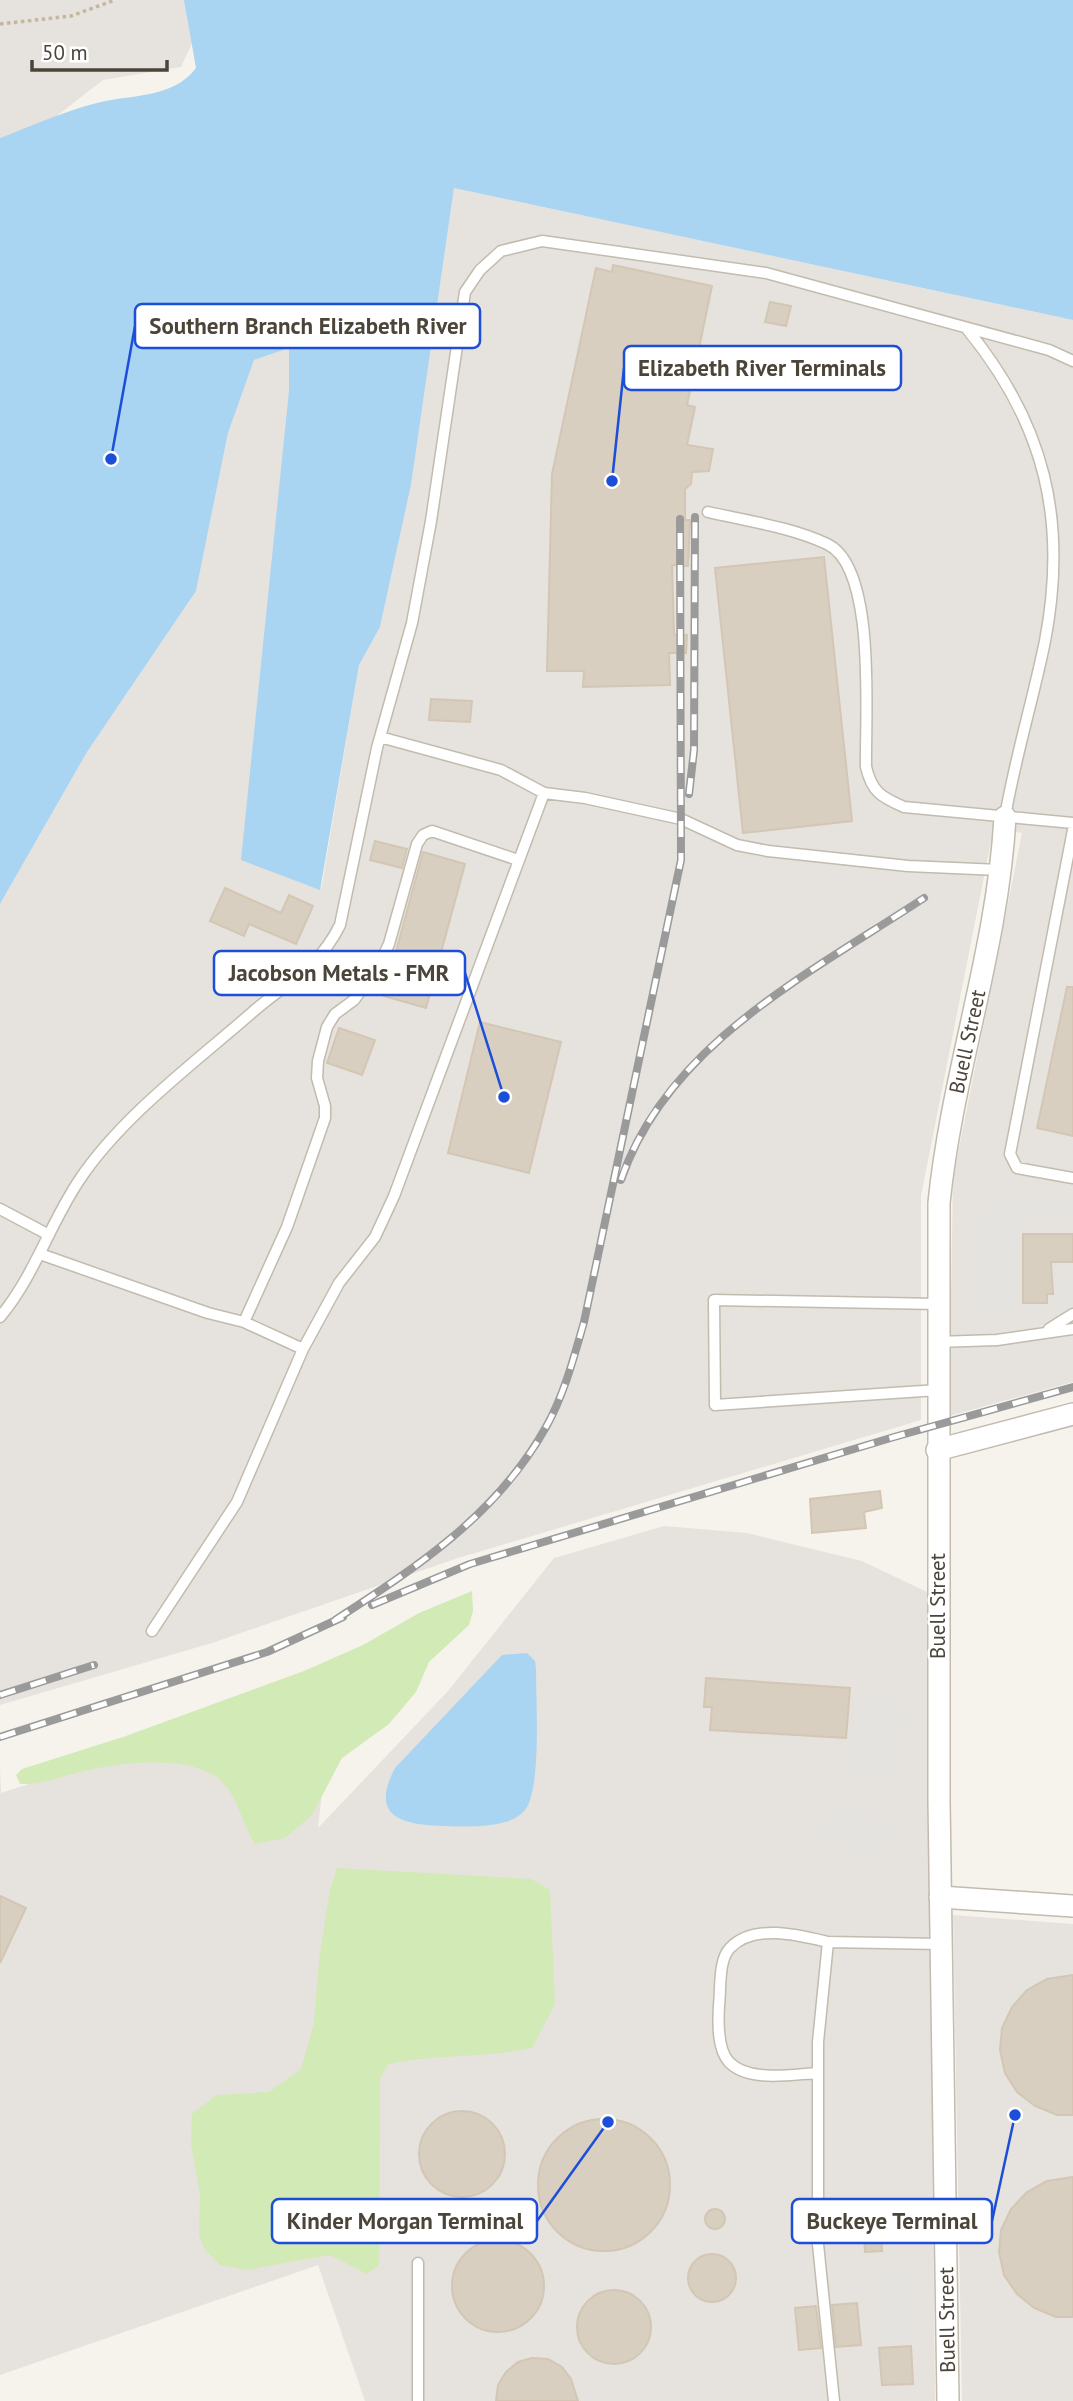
<svg xmlns="http://www.w3.org/2000/svg" width="1073" height="2401" font-family="'PT Sans',sans-serif">
<rect width="100%" height="100%" fill="#f6f3ec"/>
<path fill="#e6e2dd" d="M0 0H196L202 21 181 67 103 80 0 160Z
M454 188 1073 320V1382L949 1416 953 1178 1022 833 1005 830 991 841 921 1196V1420L455 1559 212 1643 0 1705V904L87 752 196 591 228 433 254 360 289 348V391L321 890 359 665 380 627 411 485Z
M664 1526 747 1533 862 1561 927 1592 935 2401H365L318 2265 0 2375V1768L1 1793 211 1725 331 1711 318 1828 448 1691 554 1558Z
M953 1915 1073 1924V2401H962Z"/>
<path fill="#d2eab5" d="M472 1591 473 1611 469 1625 429 1662 416 1692 389 1724 342 1758 312 1815 285 1838 255 1844C242 1824 238 1795 219 1779 190 1755 123 1762 88 1770 64 1775 45 1785 20 1784L16 1775 22 1769 123 1737 304 1671 363 1645 419 1613Z
M337 1868 531 1879 550 1890 555 2004 532 2048C486 2058 436 2054 388 2064L380 2079 379 2265 367 2274 330 2255 246 2270 220 2265 204 2248 199 2235 200 2194 191 2145 192 2114 217 2095 269 2092 301 2069 314 2023 319 1960 330 1890Z"/>
<path fill="#e5e3e0" d="M1032 1198 1073 1202V1218L1017 1216 1016 1314H977L974 1273 982 1223 992 1201Z
M1058 1276H1073V1314L1058 1323Z
M858 1699 905 1704 900 1776 852 1772Z
M823 1810 890 1817 886 1851 820 1845Z
M873 2267H913V2339H874Z"/>
<path fill="#a9d4f2" d="M184 0H1073V320L454 188 411 485 380 627 359 665 320 890 241 860 289 391V348L254 360 228 433 196 591 87 752 0 904V138C32 126 64 111 97 103 131 94 173 99 196 68Z
M527 1653 535 1661 536 1669C536 1701 541 1782 527 1807 522 1815 513 1820 505 1822 488 1827 465 1827 446 1826 405 1825 368 1819 395 1768L502 1655Z"/>
<path fill="#d8cfc1" stroke="#d3c7b4" stroke-width="2" d="M613 265 712 286 687 405 695 407 687 445 713 449 709 471 692 472 691 484 685 489V520H690L688 566 672 565 674 635H687L686 653H669L670 685 583 687 584 671H547L552 474 596 268 612 272Z
M770 302 791 306 786 326 765 322Z
M824 557 852 821 743 833 715 568Z
M431 699 472 701 470 722 429 720Z
M375 841 407 849 402 868 370 860Z
M423 852 465 864 426 1008 384 996Z
M225 888 281 913 289 895 313 906 296 944 249 924 244 936 210 921Z
M1067 987H1073V1136L1037 1128Z
M480 1022 561 1042 529 1173 448 1153Z
M339 1028 375 1040 362 1075 327 1063Z
M1023 1234H1073V1262H1051L1053 1294H1047V1303H1023Z
M880 1491 882 1508 864 1512 866 1528 812 1533 810 1499Z
M706 1678 850 1688 846 1738 710 1730 712 1707H704Z
M0 1896 26 1908 0 1963Z
M1073 1975V2115H1057L1035 2106 1017 2092 1005 2073 1000 2050 1002 2028 1012 2007 1027 1990 1047 1979Z
M419 2154a43 43 0 1 1 86 0a43 43 0 1 1-86 0Z
M538 2185a66 66 0 1 1 132 0a66 66 0 1 1-132 0Z
M1073 2177V2317H1056L1034 2308 1017 2294 1004 2275 999 2252 1001 2230 1011 2209 1027 2192 1047 2181Z
M705 2219a10 10 0 1 1 20 0a10 10 0 1 1-20 0Z
M880 2217 882 2251 865 2252 863 2218Z
M452 2286a46 46 0 1 1 92 0a46 46 0 1 1-92 0Z
M688 2278a24 24 0 1 1 48 0a24 24 0 1 1-48 0Z
M577 2327a37 37 0 1 1 74 0a37 37 0 1 1-74 0Z
M857 2303 861 2345 836 2347 832 2305Z
M816 2306 821 2348 799 2350 795 2308Z
M911 2346 913 2384 882 2385 879 2348Z
M532 2358 548 2359 562 2367 571 2379 578 2401H496L498 2385 506 2372 518 2362Z"/>
<g fill="none" stroke-linecap="round" stroke-linejoin="round">
<g stroke="#c2bbae" stroke-width="13">
<path id="service" d="M967 329C1045 424 1068 521 1045 641 1033 700 1015 758 1005 817
M708 512C747 521 791 527 827 544 877 567 865 717 866 767 872 792 881 797 904 807L1073 823
M544 793 585 798 681 819 737 845 768 851 908 866 1000 870
M1073 830 1010 1154 1017 1168 1073 1178
M0 1209 49 1235
M40 1254 208 1313 244 1322 303 1349 237 1502 152 1631
M0 1317C35 1275 50 1223 80 1179 123 1115 197 1061 255 1010 290 980 318 969 340 925L377 748 412 623 431 521 465 292 480 270 501 251 542 241 766 273 1049 350 1073 361
M244 1322 287 1227 325 1118V1106L317 1078 318 1061 327 1027 335 1014 354 1000 379 965 389 944 417 844 423 835 432 831 518 860
M1049 1329 1073 1314
M937 1342 997 1340 1073 1329
M303 1349 339 1283 375 1237 394 1196 544 793 501 770 380 737
M938 1390 715 1405 714 1300 938 1304
M818 2073C793 2074 749 2083 729 2062 717 2049 718 2022 719 2005 721 1990 718 1960 730 1948 754 1923 799 1935 828 1942
M418 2401V2263
M834 2401 818 2244V2042L828 1942 940 1944"/>
</g>
<g stroke="#c2bbae" stroke-width="24">
<g id="minor">
<path d="M937 1450 1073 1414"/>
<path d="M940 1897 1073 1906"/>
<path id="s1" d="M948 2401 939 1801V1203C952 1073 998 948 1005 817"/>
</g>
</g>
<path stroke="#c4b79f" stroke-width="3.5" stroke-dasharray="3.5 3.5" stroke-linecap="butt" d="M0 24 71 16 115 0"/>
<use href="#service" stroke="#fff" stroke-width="10"/>
<use href="#minor" stroke="#fff" stroke-width="21"/>
<g stroke="#9a9a9a" stroke-width="8">
<path id="rail" d="M689 794 694 750 695 517
M621 1180C667 1044 812 972 924 898
M372 1605 470 1564 894 1437 1073 1387
M335 1620C417 1567 497 1515 546 1427 564 1395 574 1357 584 1322L681 860 680 519
M0 1695 94 1665
M0 1737 267 1652 343 1617"/>
</g>
<use href="#rail" stroke="#fff" stroke-width="5" stroke-dasharray="16" stroke-linecap="butt"/>
</g>
<g text-anchor="middle" stroke-width="5" stroke-linejoin="round" paint-order="stroke">
<g font-size="21" fill="#4b4439" stroke="#fff">
<text dy="7" stroke="none"><textPath href="#s1" startOffset="1362">Buell Street</textPath></text>
<text transform="translate(938 1606) rotate(-90)" y="7">Buell Street</text>
<text transform="translate(947 2320) rotate(-91)" y="7">Buell Street</text>
</g>
</g>
<path fill="none" stroke="#1d4ed8" stroke-width="2.5" d="M111 459L135 326M612 481L624 368M504 1097L465 973M608 2122L537 2221M1015 2115L992 2221"/>
<g fill="#1d4ed8" stroke="#fff" stroke-width="2.5">
<circle cx="111" cy="459" r="7"/>
<circle cx="612" cy="481" r="7"/>
<circle cx="504" cy="1097" r="7"/>
<circle cx="608" cy="2122" r="7"/>
<circle cx="1015" cy="2115" r="7"/>
</g>
<g fill="#fff" stroke="#1d4ed8" stroke-width="2.5">
<rect x="135" y="304" width="345" height="44" rx="7"/>
<rect x="624" y="346" width="277" height="44" rx="7"/>
<rect x="214" y="951" width="251" height="44" rx="7"/>
<rect x="272" y="2199" width="265" height="44" rx="7"/>
<rect x="792" y="2199" width="200" height="44" rx="7"/>
</g>
<g font-size="23" text-anchor="middle" font-weight="bold" fill="#4b4439">
<text x="308" y="334">Southern Branch Elizabeth River</text>
<text x="762" y="376">Elizabeth River Terminals</text>
<text x="339" y="981">Jacobson Metals - FMR</text>
<text x="405" y="2229">Kinder Morgan Terminal</text>
<text x="892" y="2229">Buckeye Terminal</text>
</g>
<path d="M32 60v10h135v-10" fill="none" stroke="#4b4439" stroke-width="3.5"/>
<text x="42" y="60" font-size="21" fill="#4b4439" stroke="#ffffff" stroke-width="5" paint-order="stroke">50 m</text>
</svg>
